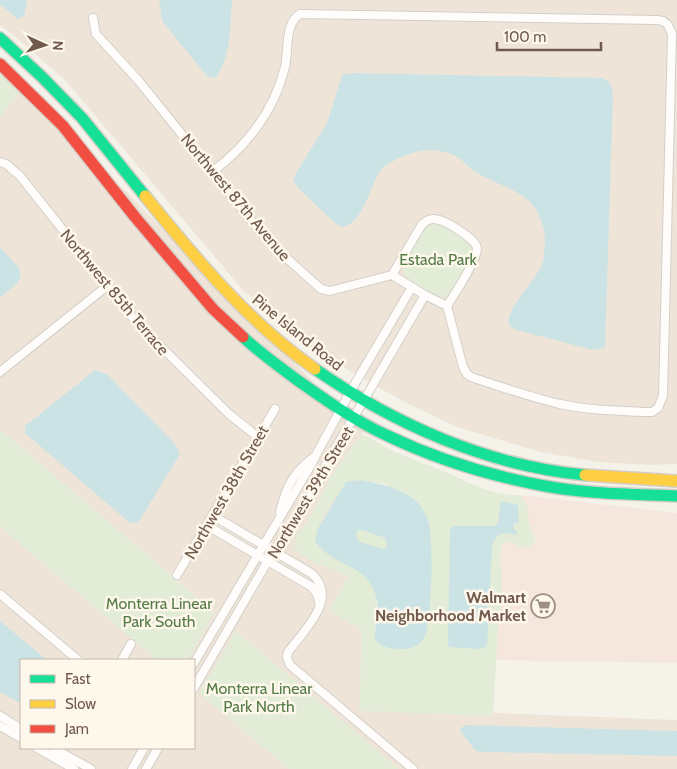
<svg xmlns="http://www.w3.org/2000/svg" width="677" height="769" font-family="Cabin,sans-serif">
<rect width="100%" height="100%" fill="#f5f2ea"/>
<path fill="#eee5d8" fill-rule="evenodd" d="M0 0H677V464L651 465 597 462 541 452 457 427 406 403 306 346 242 289 66 81 17 38 0 25Z
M0 71 31 95 340 409 363 423 368 708 677 720V769H0ZM21 660H194V748H21Z"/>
<path fill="#f5e7de" d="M520 495 677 513V663L496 660 502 568 499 565 501 546 507 541 510 542 524 548 530 547 535 543 536 538 527 518V505Z"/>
<path fill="#e2ecd6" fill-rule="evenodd" d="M0 74 19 92 0 117Z
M431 223C440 223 470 239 473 247 474 250 473 253 472 256L450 293 444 297H438L407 278 402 269 403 263 424 228Z
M0 429 214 612 188 660H157L0 527Z
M362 436H368C391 453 419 461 446 472 469 483 493 496 520 495L527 505 529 523 536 540 530 547 524 548 507 541 501 546 499 564 502 568 501 610H499L493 716 359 711 362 630 329 611 348 576 312 561 295 550C293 538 299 531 307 523L331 477 358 439ZM355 480 387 484 403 650 374 631C379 610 379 585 360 571 344 559 327 559 315 541 318 520 334 500 346 483Z
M358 530H362L385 538 387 545 385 549 359 542 356 535Z
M236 631 399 769H289L199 693Z"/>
<path fill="#cce3e5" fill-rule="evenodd" d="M0 0H27L24 16 18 19 0 4Z
M159 0H232C230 30 232 51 216 78L207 76 162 21Z
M354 73 603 78 611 84 613 95 605 348 593 350 517 330 509 326C504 309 536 281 542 264 545 258 544 248 545 241 545 227 539 210 528 200 512 187 491 182 474 171 467 166 461 158 453 155 442 150 427 149 416 152 405 155 390 161 382 169 368 186 366 220 343 227L336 224 299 189 293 180 296 173 327 123 342 75Z
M0 247 19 268 21 275 18 282 0 298Z
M95 370 107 374 176 445 180 454 138 523H130L25 433V426Z
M360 480C381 484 403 488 419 504 422 508 427 516 428 521 434 535 432 626 424 638 418 647 409 650 398 649 387 648 382 647 375 639 374 626 379 614 377 601 370 562 334 569 315 541L317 530 346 482ZM358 530H362L385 538 387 545 385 549 359 542 356 535Z
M501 501 518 505 519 523H514L513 528 517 531V535C502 532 497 531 492 547L487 646 481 649 449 647 448 642 450 529 453 526H495L498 523Z
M0 621 47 660H21V704L0 692Z
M465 725 677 731V756L484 752 476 751 459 730Z"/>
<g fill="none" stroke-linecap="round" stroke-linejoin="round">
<g stroke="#d4cfc8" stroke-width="10">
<path id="street" d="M93 18 96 34 138 80 258 229 281 253 321 289 330 291 392 275 425 295 447 306 463 367 467 374 471 377C501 387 530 397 560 404 588 410 617 411 645 412H652L658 408
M0 162 6 164 20 176 136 322 229 414 258 437
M212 172C248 145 274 111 285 67 289 50 284 24 300 14L657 20 663 21 668 25
M392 275 421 226C424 222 429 219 434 219 444 219 476 239 477 248 478 259 454 295 447 306
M0 372 107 286
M658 408 663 396 672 34 668 25
M280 512C286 487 293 473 314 457
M212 515 311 573C340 597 304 631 288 652L287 658 290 665 413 769
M206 525 312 587 318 596 319 603
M177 575 275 409
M0 594 78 660
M122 660 131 644
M194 663 308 470 350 392 412 287
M194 688 273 552 304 508 320 480 326 464 364 400 425 295
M0 716 21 729
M0 726 21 738
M37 748 74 769
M53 748 91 769
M132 769 144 748
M146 769 158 748"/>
</g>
<g stroke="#d5cec6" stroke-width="14">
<path id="fast" d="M0 38 42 77 82 118 145 196
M243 337C259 352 276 364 293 377 321 397 355 421 386 435 436 459 491 476 545 486 588 494 633 494 677 496
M315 369C394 424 488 466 585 475"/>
</g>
<g stroke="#d5cec6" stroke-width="14">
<path id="slow" d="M145 196C196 259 248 322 315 369
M585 475 677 481"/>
</g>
<g stroke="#d5cec6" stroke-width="14">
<path id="jam" d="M0 64 63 126 135 217 213 309 243 337"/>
</g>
<use href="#street" stroke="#fefdfc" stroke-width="8"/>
<use href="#fast" stroke="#16e098" stroke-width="11"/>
<use href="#slow" stroke="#ffcf43" stroke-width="11"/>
<use href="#jam" stroke="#f24e42" stroke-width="11"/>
</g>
<defs>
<g id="supermarket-ring" transform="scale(1.25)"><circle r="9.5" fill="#fef7eb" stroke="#9f8f83" stroke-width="1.5"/><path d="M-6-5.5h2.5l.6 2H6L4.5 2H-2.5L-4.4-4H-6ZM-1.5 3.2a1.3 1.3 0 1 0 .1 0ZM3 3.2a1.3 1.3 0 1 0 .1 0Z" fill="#9f8f83"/></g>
</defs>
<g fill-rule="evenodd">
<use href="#supermarket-ring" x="543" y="606"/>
</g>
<g text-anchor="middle" stroke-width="5" stroke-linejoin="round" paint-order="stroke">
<g font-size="16" fill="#715a4c" stroke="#fef7eb">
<text transform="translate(236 197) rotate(50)" y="6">Northwest 87th Avenue</text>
<text transform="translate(115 292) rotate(50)" y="6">Northwest 85th Terrace</text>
<text transform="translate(298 332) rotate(39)" y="6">Pine Island Road</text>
<text transform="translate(226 492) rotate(-60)" y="6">Northwest 38th Street</text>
<text transform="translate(310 492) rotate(-59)" y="6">Northwest 39th Street</text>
</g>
<g font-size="16" fill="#567c48" stroke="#fef7eb">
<text x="438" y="265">Estada Park</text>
<text x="159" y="609">Monterra Linear<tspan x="159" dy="18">Park South</tspan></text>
<text x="259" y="694">Monterra Linear<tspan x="259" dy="18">Park North</tspan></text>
</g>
<g font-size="16" font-weight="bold" fill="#715a4c" stroke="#fef7eb" text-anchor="end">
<text x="526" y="603">Walmart<tspan x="526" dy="18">Neighborhood Market</tspan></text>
</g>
</g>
<rect x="20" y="659" width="175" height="90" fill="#fef7eb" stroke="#c6b8ab"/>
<rect x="30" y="675" width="25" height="8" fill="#16e098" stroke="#c6b8ab"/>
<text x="65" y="684" font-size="15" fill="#715a4c">Fast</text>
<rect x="30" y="700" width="25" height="8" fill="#ffcf43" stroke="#c6b8ab"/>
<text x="65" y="709" font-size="15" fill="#715a4c">Slow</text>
<rect x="30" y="725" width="25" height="8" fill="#f24e42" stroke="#c6b8ab"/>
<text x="65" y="734" font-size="15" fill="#715a4c">Jam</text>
<g transform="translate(45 45) rotate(93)" stroke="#fef7eb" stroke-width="4" paint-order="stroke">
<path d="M0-4L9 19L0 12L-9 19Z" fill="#715a4c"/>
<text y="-8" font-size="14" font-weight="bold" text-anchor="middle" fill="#715a4c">N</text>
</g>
<path d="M497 42v8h104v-8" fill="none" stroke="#715a4c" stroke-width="2.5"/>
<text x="504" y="42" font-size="15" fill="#715a4c" stroke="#fef7eb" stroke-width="4" paint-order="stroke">100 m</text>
</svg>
